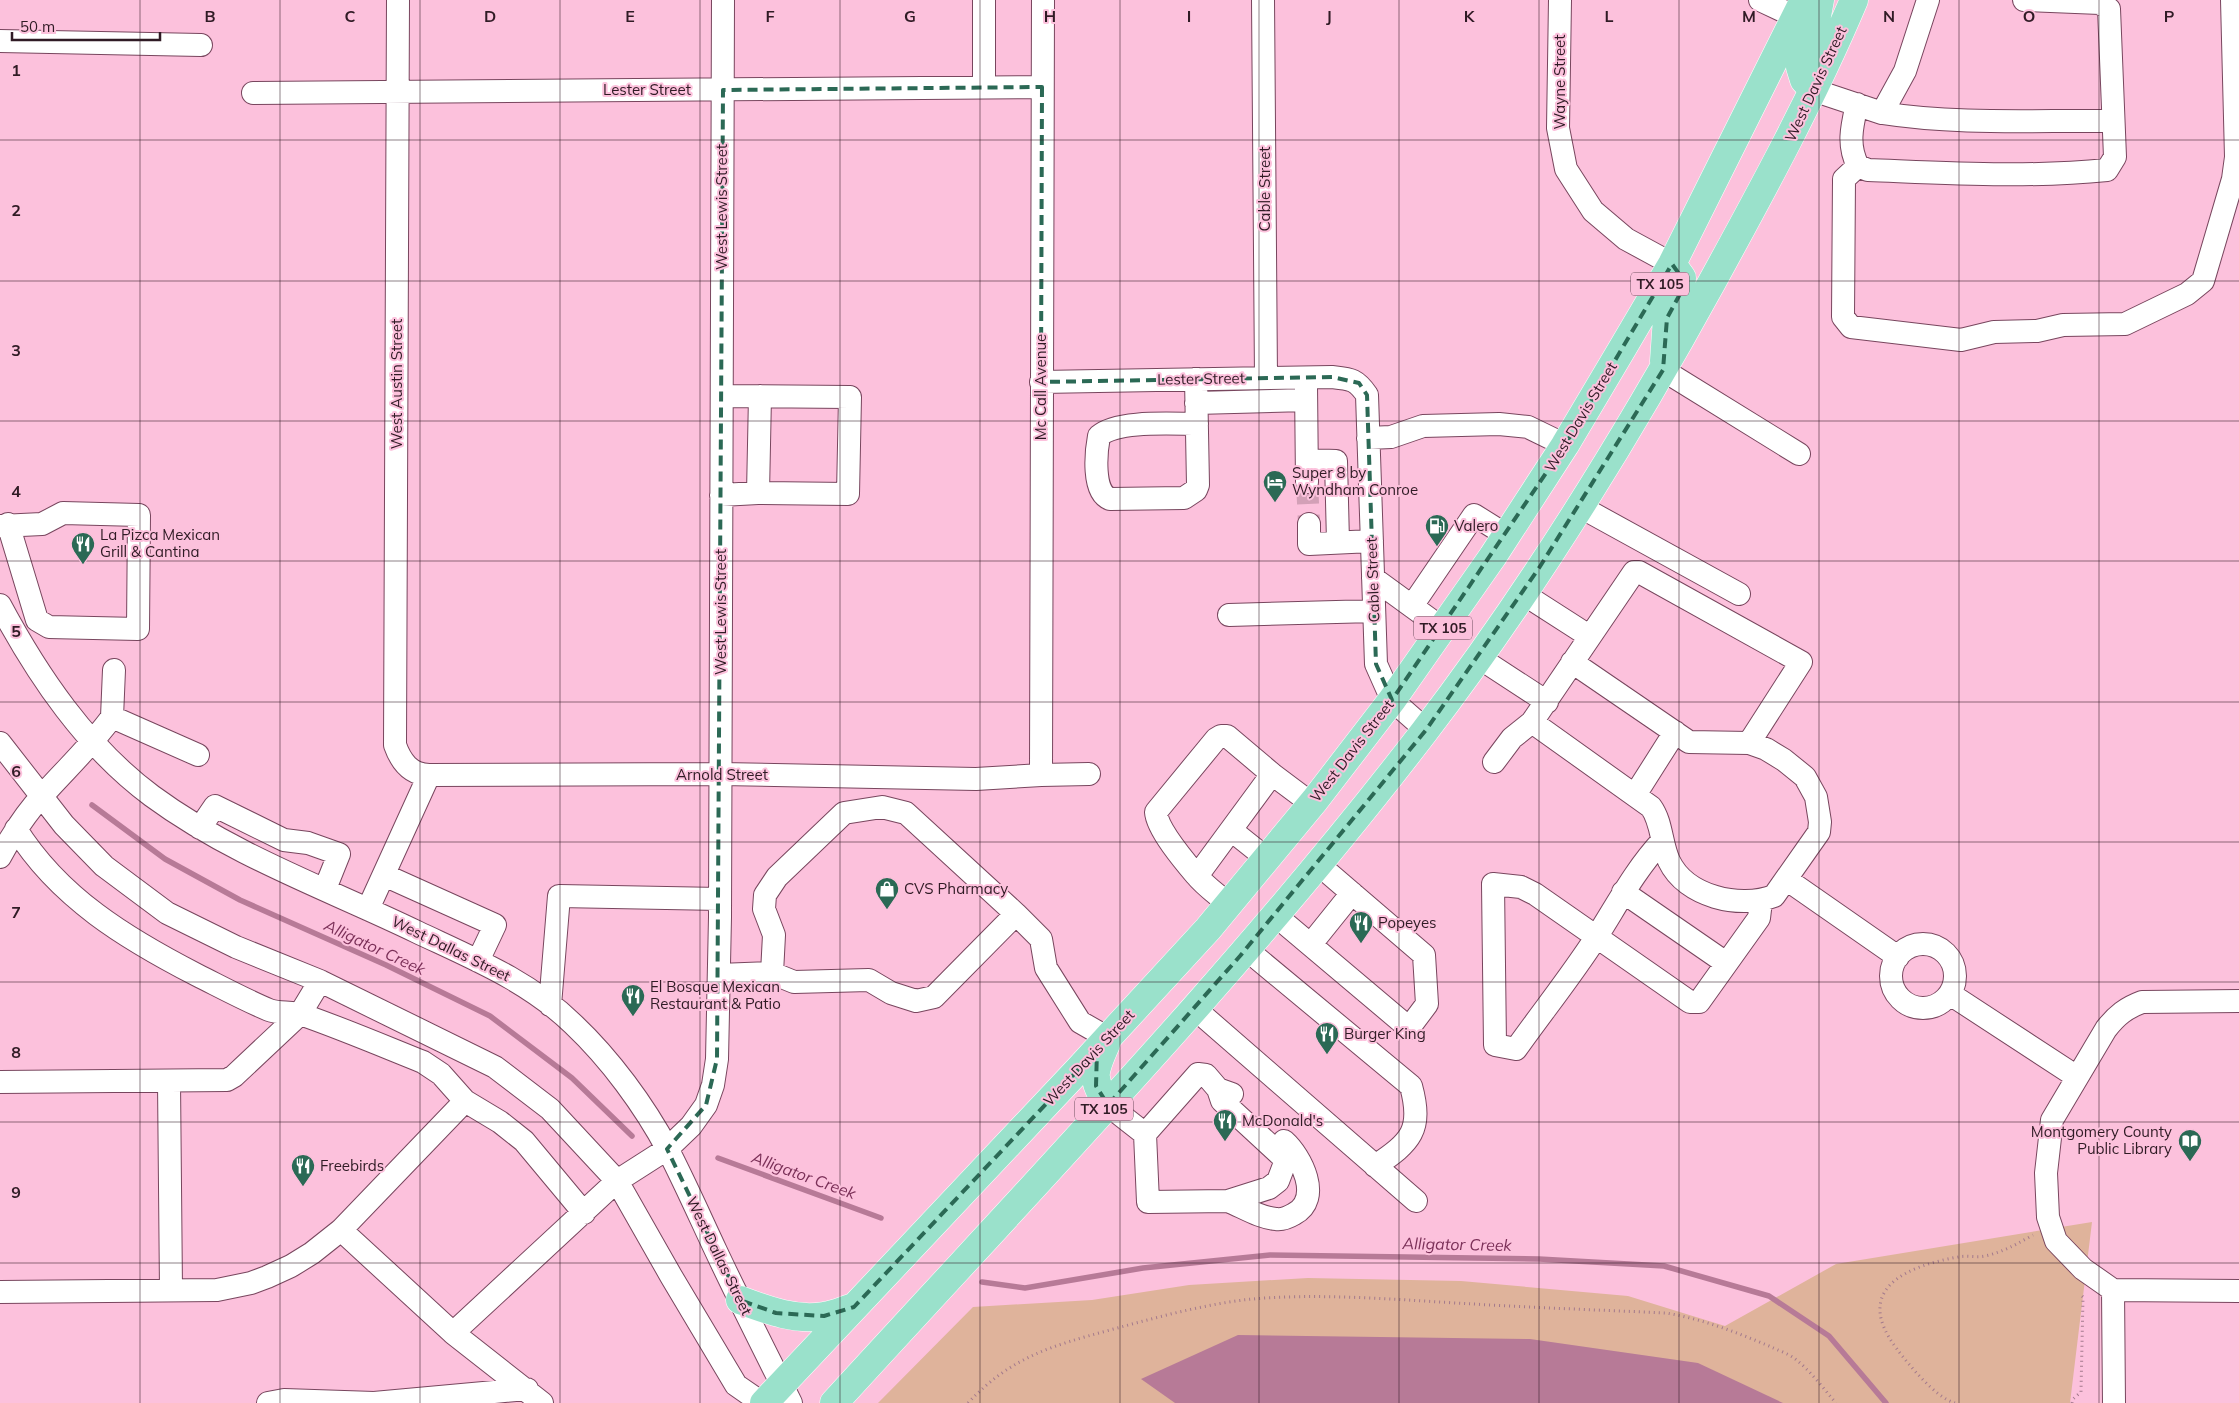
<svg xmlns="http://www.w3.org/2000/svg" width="2239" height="1403" font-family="Mulish,sans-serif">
<rect width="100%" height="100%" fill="#fcc1dc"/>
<path fill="#dfb39b" d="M2092 1222 2070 1403H878L973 1307 1092 1300 1189 1285 1308 1278 1461 1281 1628 1296 1725 1326 1836 1264Z"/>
<path fill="#b77a97" d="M1238 1335 1530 1339 1698 1363 1783 1403H1175L1141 1379Z"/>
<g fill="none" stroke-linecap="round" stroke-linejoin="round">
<path stroke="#b77a97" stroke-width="5.5" d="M92 805 165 859 240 900 386 965 490 1016 572 1078 632 1136
M718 1158 881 1218
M982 1282 1025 1288 1143 1268 1270 1255 1539 1259 1664 1266 1769 1296 1829 1336 1886 1403"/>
<path stroke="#d3a0b7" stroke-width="22" stroke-dasharray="22 11" stroke-linecap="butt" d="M1307 482 1309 524"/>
<g stroke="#78465e" stroke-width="24">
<path id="minor" d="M398 0 395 745C401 762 410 774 429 775L721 774 976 779 1041 775 1089 774
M1263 0 1266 378
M1560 0 1558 128 1566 169 1593 211 1626 239 1672 264
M1760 0 1796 17
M0 41 201 45
M984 87V0
M1813 90 1882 113 1905 71 1928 0
M253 93 1042 87
M1857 104C1852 126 1847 145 1858 166L1868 170C1947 173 2028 178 2107 170L2115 157 2109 9 2100 3 2024 0
M1882 113C1958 125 2037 120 2113 121
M1858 166 1844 179 1843 317 1851 327 1961 340 1994 332 2037 331 2063 325 2125 324 2187 294 2203 281 2233 179 2236 157 2232 0
M1663 370 1799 454
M1196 379 1198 485 1196 490 1184 498 1110 499C1092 492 1096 452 1099 436 1117 420 1172 424 1197 424
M1041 382 1332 377C1351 379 1356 379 1367 395L1376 664 1392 700 1426 730
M1306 385 1307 482
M1196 403 1306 400
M1368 438 1391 437 1423 426 1499 424 1528 427 1565 445
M1307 460 1336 461 1338 542
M758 493 760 396
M721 495 758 493 848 494 850 397 722 396
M1579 506 1739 594
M1309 524V544L1372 541
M0 526 42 524 63 513 139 515 138 629 49 627 37 620 8 524
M1373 578 1443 629
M1522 593 1589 636
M0 605C38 676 86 747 152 796 232 855 328 889 417 932 472 958 529 981 573 1024 610 1059 644 1105 668 1150 685 1183 700 1217 716 1251 740 1302 766 1353 791 1403
M1412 606 1474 515 1506 535
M1229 615 1374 611
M1478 657 1547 702
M112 717 114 670
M1532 722 1651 807C1662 822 1661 844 1669 861 1686 897 1740 909 1774 896L1819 832 1820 822 1816 797 1805 777 1784 760 1766 749 1749 743 1689 742 1572 662
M0 743 64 825 104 866 167 913 236 947 320 981 495 1067 550 1109 617 1181 671 1276 736 1385 762 1403
M1494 762 1512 738 1532 722 1634 572H1639L1801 662 1749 743
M1041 775 1043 0
M1635 795 1675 732
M200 828 215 806 284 840 308 843 339 854 325 889
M16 829C59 898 127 939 197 975 221 987 245 1000 269 1010 279 1014 292 1011 303 1015 343 1029 383 1046 423 1062L441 1074 465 1101
M1231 830 1266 858
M1662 841C1635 870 1618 903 1597 936 1572 975 1543 1011 1516 1049L1495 1045 1493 884 1521 887 1535 894 1690 1002H1699L1759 918 1761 901
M0 857C12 835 25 814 42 796 66 769 91 746 112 717L198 755
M384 875 495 925 478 961
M1197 876 1272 774
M1786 879 1898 957
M1623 892 1726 963
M1228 904C1218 895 1205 886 1196 875 1185 862 1157 829 1156 812L1216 739 1221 736H1227L1272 774 1312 804
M368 909 429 775
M1275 915 1409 1028 1427 1004 1424 955 1318 864
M1311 944 1352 893
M1891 976a32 32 0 1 1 64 0a32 32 0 1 1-64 0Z
M1246 949 1411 1086C1423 1130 1411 1142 1375 1166
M772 973 774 935 764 909 765 895 777 877 844 813 882 807 906 813 1016 914
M719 975 772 973 794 982 869 980 891 993 916 1001 934 997 1016 914 1041 939 1046 968 1080 1022 1108 1038
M1950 994 2077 1077
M550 1005 559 896 720 899
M1194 1008 1416 1201
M0 1082 227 1080 234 1076 300 1014 320 981
M169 1082 171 1290
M1108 1105 1145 1134 1148 1202 1228 1201 1269 1188 1278 1181 1286 1160 1222 1101 1218 1089
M1145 1134 1198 1074 1206 1075 1218 1089 1232 1094
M1228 1201C1243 1207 1260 1218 1276 1219 1283 1220 1289 1217 1294 1214 1323 1199 1301 1156 1284 1141
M341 1230 453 1333 542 1403
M2113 1290 2083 1269 2056 1241 2048 1217 2046 1173 2052 1120 2106 1029C2117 1015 2126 1008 2142 1002L2239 1001
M0 1292 217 1290 251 1283 267 1277 291 1266 312 1253 341 1230 465 1101 500 1122 524 1141 584 1213
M453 1333 617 1181 667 1149 691 1126 706 1105 713 1085 717 1059 720 917 723 0
M268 1403 284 1400 374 1403 527 1389
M2114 1403 2113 1290 2239 1291"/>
</g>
<g stroke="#fff" stroke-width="29">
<path id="major" d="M1813 90 1804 80 1800 67 1802 57 1816 21 1820 0
M1664 361 1667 318 1680 294 1682 278 1672 264
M1106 1044C1093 1073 1091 1078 1108 1105
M740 1300C767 1310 795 1321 824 1316 834 1315 844 1310 854 1307
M764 1403 1079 1069 1208 929 1315 800 1392 700 1493 556 1565 445 1622 349 1672 264 1804 0
M834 1403C1035 1183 1243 968 1424 732 1532 591 1627 437 1712 282 1763 189 1813 97 1854 0"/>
</g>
<path stroke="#a3798c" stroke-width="3" stroke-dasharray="1 4" stroke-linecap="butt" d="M968 1403C1011 1357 1051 1346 1110 1330 1154 1318 1198 1306 1243 1300 1315 1292 1401 1300 1473 1304 1538 1308 1602 1310 1666 1313 1702 1319 1736 1332 1769 1346 1777 1350 1787 1353 1794 1358 1810 1370 1823 1388 1836 1403
M1955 1403C1936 1398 1908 1364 1897 1349 1851 1289 1907 1266 1958 1257 1967 1255 1976 1258 1985 1256 2003 1252 2017 1244 2033 1235
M2072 1403 2073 1399 2081 1392 2083 1297 2080 1294"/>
<use href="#minor" stroke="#fff" stroke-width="22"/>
<use href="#major" stroke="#9ae1cb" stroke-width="28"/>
</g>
<path fill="none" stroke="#2b6955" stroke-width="4" stroke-dasharray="10 6" stroke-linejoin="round" d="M1042 87 1041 382 1332 377 1359 383 1367 395 1376 664 1392 700 1565 445 1672 264 1682 278 1680 294 1667 318 1663 370 1539 568 1426 730 1240 956 1108 1105 1096 1086 1097 1050 854 1307 824 1316 776 1313 740 1300 667 1149 706 1105 717 1059 723 90Z"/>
<path fill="none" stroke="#301b25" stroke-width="1" stroke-opacity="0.55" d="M140 0V1403M280 0V1403M420 0V1403M560 0V1403M700 0V1403M840 0V1403M980 0V1403M1120 0V1403M1259 0V1403M1399 0V1403M1539 0V1403M1679 0V1403M1819 0V1403M1959 0V1403M2099 0V1403M0 140H2239M0 281H2239M0 421H2239M0 561H2239M0 702H2239M0 842H2239M0 982H2239M0 1122H2239M0 1263H2239"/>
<defs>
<g id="hotel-pin" transform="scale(1.25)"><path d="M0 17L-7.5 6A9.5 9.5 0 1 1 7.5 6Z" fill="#2b6955" stroke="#fcc1dc"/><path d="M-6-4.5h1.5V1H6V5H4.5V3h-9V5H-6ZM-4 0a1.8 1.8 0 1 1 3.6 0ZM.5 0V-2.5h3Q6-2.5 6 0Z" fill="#fff"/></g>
<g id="fuel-pin" transform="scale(1.25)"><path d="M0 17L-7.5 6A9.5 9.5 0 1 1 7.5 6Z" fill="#2b6955" stroke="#fcc1dc"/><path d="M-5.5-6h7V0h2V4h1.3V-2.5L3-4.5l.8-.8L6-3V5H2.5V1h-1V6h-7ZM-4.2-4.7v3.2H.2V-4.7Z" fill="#fff"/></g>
<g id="restaurant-pin" transform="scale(1.25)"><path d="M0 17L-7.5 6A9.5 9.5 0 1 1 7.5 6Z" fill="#2b6955" stroke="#fcc1dc"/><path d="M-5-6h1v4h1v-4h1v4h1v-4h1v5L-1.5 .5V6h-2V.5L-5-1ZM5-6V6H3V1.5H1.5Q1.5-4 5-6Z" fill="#fff"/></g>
<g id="shop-pin" transform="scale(1.25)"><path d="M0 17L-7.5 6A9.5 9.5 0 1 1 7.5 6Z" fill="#2b6955" stroke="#fcc1dc"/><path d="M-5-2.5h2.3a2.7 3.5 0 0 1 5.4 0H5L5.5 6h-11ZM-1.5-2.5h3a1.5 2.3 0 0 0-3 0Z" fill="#fff"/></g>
<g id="library-pin" transform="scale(1.25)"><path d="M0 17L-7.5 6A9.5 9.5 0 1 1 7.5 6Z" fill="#2b6955" stroke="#fcc1dc"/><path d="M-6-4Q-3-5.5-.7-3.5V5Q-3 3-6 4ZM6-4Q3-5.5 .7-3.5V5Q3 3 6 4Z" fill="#fff"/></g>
</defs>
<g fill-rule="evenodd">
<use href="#hotel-pin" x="1275" y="482"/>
<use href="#fuel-pin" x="1437" y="526"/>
<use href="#restaurant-pin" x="83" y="544"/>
<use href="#shop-pin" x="887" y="889"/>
<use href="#restaurant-pin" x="1361" y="923"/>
<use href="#restaurant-pin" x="633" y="996"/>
<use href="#restaurant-pin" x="1327" y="1034"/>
<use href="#restaurant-pin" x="1225" y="1121"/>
<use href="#library-pin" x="2190" y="1141"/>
<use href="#restaurant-pin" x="303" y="1166"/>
</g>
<g text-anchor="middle" stroke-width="4" stroke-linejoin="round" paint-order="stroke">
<g fill="#fcc1dc" stroke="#6d4d5c" stroke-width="1">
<rect x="1631" y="272.5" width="58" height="23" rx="4"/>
<rect x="1414" y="616.5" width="58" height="23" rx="4"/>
<rect x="1075" y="1097.5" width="58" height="23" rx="4"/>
</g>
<g font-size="14" font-weight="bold" fill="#301b25">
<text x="1660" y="289">TX 105</text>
<text x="1443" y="633">TX 105</text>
<text x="1104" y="1114">TX 105</text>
</g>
<g font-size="15" fill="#301b25" stroke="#fcc1dc">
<text transform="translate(1560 82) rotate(-90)" y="5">Wayne Street</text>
<text transform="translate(1816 84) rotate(-65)" y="5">West Davis Street</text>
<text x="647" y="95">Lester Street</text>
<text transform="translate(1265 189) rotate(-90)" y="5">Cable Street</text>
<text transform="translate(722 207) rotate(-90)" y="5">West Lewis Street</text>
<text transform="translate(1201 379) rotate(-1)" y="5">Lester Street</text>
<text transform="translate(397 384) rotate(-90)" y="5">West Austin Street</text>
<text transform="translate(1041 387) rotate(-90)" y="5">Mc Call Avenue</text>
<text transform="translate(1581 417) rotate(-59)" y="5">West Davis Street</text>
<text transform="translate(1373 580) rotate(-92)" y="5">Cable Street</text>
<text transform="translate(721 612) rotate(-90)" y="5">West Lewis Street</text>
<text transform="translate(1352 751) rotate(-52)" y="5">West Davis Street</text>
<text x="722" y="780">Arnold Street</text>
<text transform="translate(451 949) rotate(26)" y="5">West Dallas Street</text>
<text transform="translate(1089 1058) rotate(-47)" y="5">West Davis Street</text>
<text transform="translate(719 1256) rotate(64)" y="5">West Dallas Street</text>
</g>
<g font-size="15" fill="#301b25" stroke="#fcc1dc" text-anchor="start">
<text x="1292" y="478">Super 8 by<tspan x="1292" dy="17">Wyndham Conroe</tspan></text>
<text x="1454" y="531">Valero</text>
<text x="100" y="540">La Pizca Mexican<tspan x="100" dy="17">Grill &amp; Cantina</tspan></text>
<text x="904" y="894">CVS Pharmacy</text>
<text x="1378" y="928">Popeyes</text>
<text x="650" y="992">El Bosque Mexican<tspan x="650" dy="17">Restaurant &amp; Patio</tspan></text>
<text x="1344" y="1039">Burger King</text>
<text x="1242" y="1126">McDonald's</text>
<text x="2172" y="1137" text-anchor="end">Montgomery County<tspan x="2172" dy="17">Public Library</tspan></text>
<text x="320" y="1171">Freebirds</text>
</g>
<g font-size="16" font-style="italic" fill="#7b3058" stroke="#fcc1dc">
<text transform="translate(375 947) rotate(25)" y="6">Alligator Creek</text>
<text transform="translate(804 1175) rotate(20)" y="6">Alligator Creek</text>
<text transform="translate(1457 1244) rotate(1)" y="6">Alligator Creek</text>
</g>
</g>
<g font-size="16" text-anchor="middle" font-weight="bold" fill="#301b25" stroke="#fcc1dc" stroke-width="4" stroke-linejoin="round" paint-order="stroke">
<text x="210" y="22">B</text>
<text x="350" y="22">C</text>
<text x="490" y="22">D</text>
<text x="630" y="22">E</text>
<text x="770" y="22">F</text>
<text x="910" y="22">G</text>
<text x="1050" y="22">H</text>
<text x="1189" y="22">I</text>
<text x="1329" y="22">J</text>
<text x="1469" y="22">K</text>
<text x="1609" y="22">L</text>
<text x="1749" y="22">M</text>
<text x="1889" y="22">N</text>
<text x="2029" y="22">O</text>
<text x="2169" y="22">P</text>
<text x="16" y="76">1</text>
<text x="16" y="216">2</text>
<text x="16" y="356">3</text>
<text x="16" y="497">4</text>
<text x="16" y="637">5</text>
<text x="16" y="777">6</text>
<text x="16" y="918">7</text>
<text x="16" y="1058">8</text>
<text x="16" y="1198">9</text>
</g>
<path d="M12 32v8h148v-8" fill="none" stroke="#301b25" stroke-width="2.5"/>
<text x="20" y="32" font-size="15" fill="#301b25" stroke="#fcc1dc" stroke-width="4" paint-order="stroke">50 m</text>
</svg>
